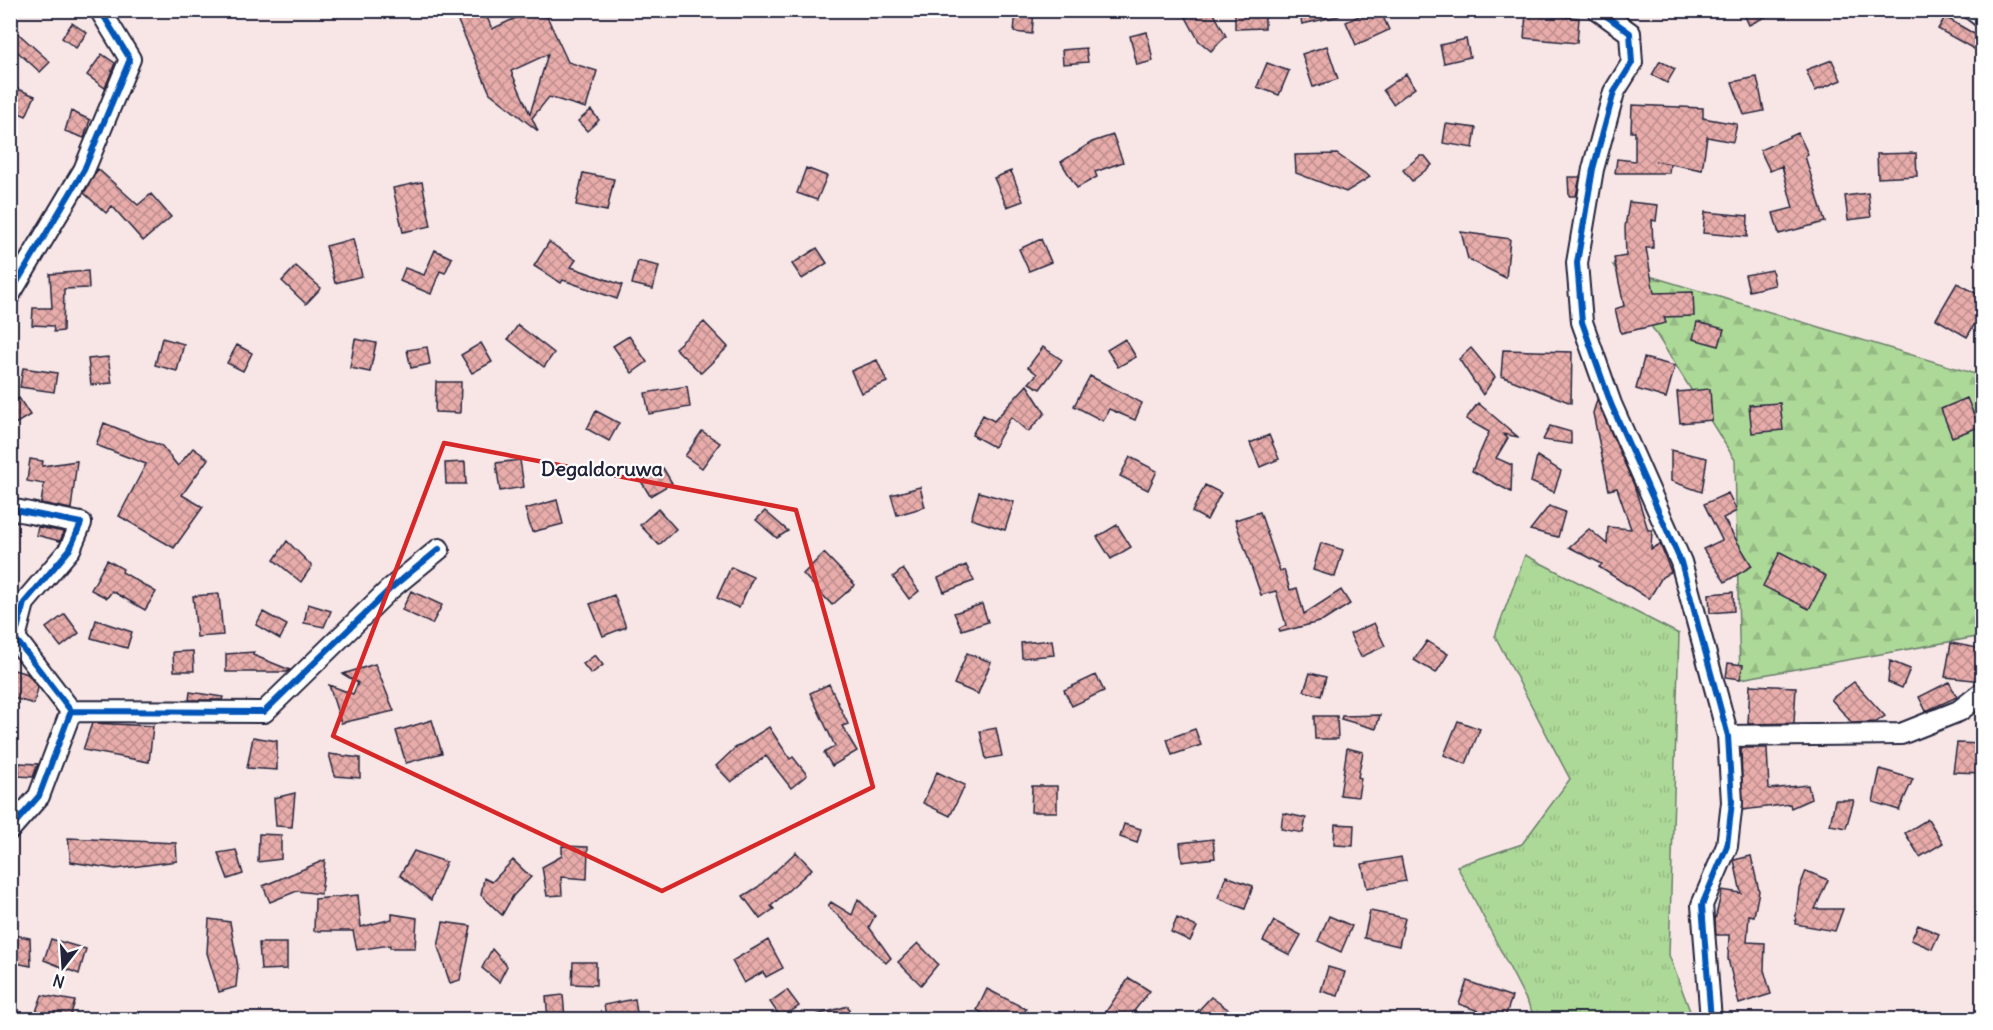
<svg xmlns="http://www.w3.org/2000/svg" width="1993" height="1030" font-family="Delius,sans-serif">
<defs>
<pattern id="grass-tufts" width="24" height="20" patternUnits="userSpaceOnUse" patternTransform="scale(1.5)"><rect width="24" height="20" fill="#add998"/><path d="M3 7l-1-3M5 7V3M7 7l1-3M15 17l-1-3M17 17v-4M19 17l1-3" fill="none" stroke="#95ba84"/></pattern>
<pattern id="forest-firs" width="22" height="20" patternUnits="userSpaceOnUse" patternTransform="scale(1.5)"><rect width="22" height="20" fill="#add998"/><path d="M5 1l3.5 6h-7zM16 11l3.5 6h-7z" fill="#95ba84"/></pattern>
<pattern id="building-cross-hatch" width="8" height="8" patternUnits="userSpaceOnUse" patternTransform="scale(1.5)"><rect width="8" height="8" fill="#e8adab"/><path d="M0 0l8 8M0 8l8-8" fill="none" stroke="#bc8c8c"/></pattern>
</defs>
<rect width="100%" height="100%" fill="#f8e6e6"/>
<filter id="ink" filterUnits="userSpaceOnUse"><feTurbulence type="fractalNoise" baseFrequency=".0167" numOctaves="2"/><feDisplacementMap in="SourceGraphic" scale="12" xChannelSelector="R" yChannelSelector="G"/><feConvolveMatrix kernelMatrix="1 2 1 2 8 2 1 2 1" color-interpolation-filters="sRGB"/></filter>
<g filter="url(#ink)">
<path fill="url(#grass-tufts)" stroke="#687e6a" stroke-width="1.5" d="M1525 555 1679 634 1669 955 1693 1019H1536L1457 866 1522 844 1570 779 1495 636Z"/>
<path fill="url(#forest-firs)" stroke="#687e6a" stroke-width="1.5" d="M1613 265 1982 376V636L1740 679 1735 460Z"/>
<path fill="url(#building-cross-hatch)" stroke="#22223b" stroke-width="1.5" fill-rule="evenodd" d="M453 10H484L492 29 533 10H544L568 62 597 71 586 108 549 97 532 118 538 131 490 93ZM548 54 530 114 511 71Z
M1016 10H1034L1032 34 1014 32Z
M1182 10H1212L1226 36 1211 51 1199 41Z
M1235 10H1265V28L1235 29Z
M1299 10H1338L1339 16 1302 24Z
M1371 10H1380L1389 30 1356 45 1346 22Z
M1742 10H1779L1749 25Z
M1526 13 1579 18 1577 43 1524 38Z
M1945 17 1983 39V54L1938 29Z
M72 23 87 33 76 48 62 38Z
M10 26 50 62 40 72 10 45Z
M1147 32 1153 61 1137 65 1130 36Z
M1466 39 1470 57 1444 63 1440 45Z
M1327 46 1338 79 1313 87 1302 54Z
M1086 48 1088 62 1063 64 1062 50Z
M102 54 115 63 105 88 87 75Z
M1832 60 1841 80 1815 91 1806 70Z
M1660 61 1675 69 1667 83 1652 75Z
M1267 63 1289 71 1279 95 1257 87Z
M1406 74 1415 88 1393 104 1383 90Z
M1757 77 1764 111 1744 115 1732 82Z
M10 86 35 96 26 116 10 109Z
M1632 105 1703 108V118L1737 124 1733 142 1707 137 1702 170 1655 161 1670 164 1669 173H1615L1617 159 1635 161V132H1631Z
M591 110 599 120 587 131 578 121Z
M71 111 90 120 84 138 65 131Z
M1446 124 1476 128 1473 148 1443 143Z
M1798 133 1808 154 1805 156 1825 222 1779 234 1773 213 1793 208 1782 166 1770 171 1760 150Z
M1113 135 1123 162 1095 172 1097 177 1077 188 1061 162 1092 142Z
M1916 153 1917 176 1878 178 1877 154Z
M1337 154 1370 177 1346 192 1296 173 1295 155Z
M1420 156H1425L1432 165 1412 181 1403 170Z
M806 168 827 176 817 200 797 193Z
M98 169 138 205 151 194 171 217 143 241 112 206 106 213 84 193Z
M1011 171 1023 201 1007 207 994 178Z
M583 173 614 179 607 211 576 205Z
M1568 177H1580L1576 196H1569Z
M422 182 431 226 403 232 393 188Z
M1868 193 1871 217 1848 220 1845 196Z
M1629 202 1658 205 1656 221 1652 220 1653 248H1646L1654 293 1693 292 1694 316 1664 317 1666 323 1621 333 1615 309 1624 306 1614 258 1626 256 1625 227Z
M1705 212 1748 216 1747 237 1703 233Z
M1461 232 1510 239 1506 278 1468 259Z
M353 239 362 276 335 283 326 246Z
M1041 239 1051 262 1029 271 1019 249Z
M549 242 576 260 571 267 622 285 617 299 563 280 561 283 534 266Z
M817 248 827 263 802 279 792 264Z
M435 250 452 258 445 273 440 271 431 294 400 281 405 268 424 275Z
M638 261 659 266 653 289 632 284Z
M296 266 321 288 306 304 282 281Z
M1772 270 1775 285 1749 291 1745 275Z
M88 271 89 288 64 289 63 331 54 332 53 326 32 325 33 308H52L50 274Z
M1957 283 1983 297V310L1967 337 1936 319Z
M704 322 728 347 701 373 675 348Z
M1697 322 1724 329 1719 346 1693 339Z
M518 325 554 353 544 367 508 339Z
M629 336 647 362 632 373 613 346Z
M162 338 184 344 177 371 155 365Z
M355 339 376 343 370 372 350 368Z
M1125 339 1136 357 1118 367 1107 350Z
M481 343 492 362 472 373 461 355Z
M237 345 252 353 243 371 227 363Z
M427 347 430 364 411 368 407 350Z
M1043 347 1062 360 1040 389 1029 383 1037 374 1028 367Z
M1471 348 1495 377 1483 395 1459 359Z
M1503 350 1572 352 1571 403 1501 376Z
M108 357 112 383 91 385 88 359Z
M1644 358 1675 366 1666 398 1636 389Z
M877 360 887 382 861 393 851 371Z
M23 368 57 373 54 392 20 387Z
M1090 376 1142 403 1135 420 1109 409 1103 421 1074 406Z
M436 382H461L460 413 435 412Z
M1027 385 1045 413 1028 432 1011 417 994 447 972 435 983 415 994 421Z
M687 386 690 407 649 414 645 393Z
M1710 389 1712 420 1680 423 1677 392Z
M19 398 30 415 10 427V403Z
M1967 398 1979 427 1952 437 1941 409Z
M1597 400 1634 485 1648 530H1652L1651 549 1660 544 1671 572 1662 577 1649 599 1599 567 1602 564 1569 547 1589 529 1607 544 1608 527 1631 529 1617 488 1609 490 1593 413Z
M1478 403 1518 437 1503 434 1508 438 1496 458 1512 465 1511 492 1472 471 1489 432 1466 419Z
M1780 403 1783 430 1752 433 1749 405Z
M596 411 619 423 609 441 587 429Z
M104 423 162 446 178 466 193 448 208 459 182 495 203 507 174 548 119 516 146 464 96 445Z
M1550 426 1571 432V444L1543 440Z
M702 431 720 443 702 468 685 456Z
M1269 435 1279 459 1260 467 1250 443Z
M1671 450 1707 458 1702 492 1671 481Z
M1537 456 1561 471 1554 492 1531 482Z
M1130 457 1157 471 1148 490 1120 476Z
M30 459 43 461 42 466 77 461 71 509 41 503 44 484 27 481Z
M520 460 524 487 500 491 496 463Z
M465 462 466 484H446L445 463Z
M663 468 672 483 650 496 641 481Z
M1205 485 1221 493 1207 520 1192 512Z
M920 487 925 507 897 515 891 495Z
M979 492 1014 502 1005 530 971 519Z
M1728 493 1737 511 1723 518 1752 566 1725 582 1703 549 1722 540 1704 504Z
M557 500 563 524 532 532 525 509Z
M1549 506 1565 512 1558 537 1530 530Z
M658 509 676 529 659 545 640 525Z
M765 511 788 531 777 538 756 520Z
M1260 512 1280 571 1284 570 1290 590 1297 588 1304 614 1341 590 1350 604 1323 621 1280 632 1279 629 1286 625 1276 591 1261 595 1235 520Z
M1117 525 1131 547 1111 559 1097 537Z
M38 527 64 532 60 541 36 535Z
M287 541 312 566 301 582 274 560Z
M1321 543 1343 550 1335 577 1313 570Z
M1780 552 1826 576 1809 609 1763 586Z
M824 553 855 585 832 605 803 574Z
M107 560 123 569 122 572 156 592 145 610 112 591 107 598 91 590Z
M966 565 974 581 944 592 938 578Z
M731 567 753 577 739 608 717 598Z
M903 569 919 591 909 599 893 577Z
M411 591 442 605 432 624 402 610Z
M1733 592 1734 611 1710 613 1709 594Z
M219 594 223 635 197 637 193 596Z
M614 595 626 627 603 636 590 604Z
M308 604 331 611 324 627 304 623Z
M982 604 988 622 962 630 954 613Z
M263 612 287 625 280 639 256 625Z
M65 614 79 633 61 647 46 628Z
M96 620 132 632 127 648 91 638Z
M1374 623 1385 646 1361 657 1350 634Z
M1052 640 1054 655 1022 658 1021 643Z
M1427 641 1448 654 1436 673 1414 660Z
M1951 643 1983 649V681L1945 677Z
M193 651 194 671H174L173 652Z
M254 652 253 655 290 670 287 672H226V654Z
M967 653 991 662 978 694 954 684Z
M595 655 603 665 591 674 583 664Z
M1890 661 1910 669 1902 688 1888 682Z
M1728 663 1743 665 1740 679 1726 677Z
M375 664 394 711 341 723 329 685 353 694 358 683 343 674Z
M14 670 28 674 38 688 34 704 10 697Z
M1310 673 1326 677 1321 696 1304 691Z
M1096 675 1104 691 1072 706 1064 690Z
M1854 682 1885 716 1876 722 1852 723 1831 699Z
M1949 682 1957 697 1926 711 1919 697Z
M829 684 848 724 842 726 857 751 832 766 824 753 835 746 810 693Z
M1750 685 1796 687 1794 723 1748 724Z
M190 692 223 697 222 700H189Z
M1380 715 1376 729 1341 719 1342 716Z
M1314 716H1337L1338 739H1315Z
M432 720 442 753 406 763 396 731Z
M1458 721 1480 729 1466 764 1444 755Z
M92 723 153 726 149 762 83 750Z
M769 727 790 759 793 757 807 775 791 788 766 756 731 782 716 766 735 748Z
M996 728 1002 756 986 759 980 731Z
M1195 729 1201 745 1172 755 1167 739Z
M253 737 277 741V770L247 768Z
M1957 743 1983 744V773L1953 772Z
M1347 748 1363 752 1358 777 1361 778 1358 797 1340 795Z
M1741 748H1767L1769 789 1808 785 1811 799 1791 808 1790 804 1743 810Z
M329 754 360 758V778L335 776Z
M19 763 38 764 33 777 19 776Z
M1880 769 1913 779 1899 810 1873 802Z
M937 772 965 785 950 816 923 803Z
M1032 786H1057V812H1031Z
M295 793 292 827 276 826 274 798Z
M1835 800H1854L1846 828 1830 825Z
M1283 813 1306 818 1303 833 1281 829Z
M1928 819 1943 843 1920 857 1905 833Z
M1124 824 1141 829 1137 843 1120 837Z
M1335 824 1354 825 1353 846 1334 845Z
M259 834 281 835V859L258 862Z
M68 838 176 843 177 861 116 869 71 862Z
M1213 839 1215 858 1182 862 1180 843Z
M562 846 588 847 587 879 561 877 562 895 547 896 542 867 562 856Z
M236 850 243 874 228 879 218 853Z
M414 851 446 862 431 900 400 875Z
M796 852 812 869 771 906 774 909 760 919 743 896 758 887Z
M1751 856 1759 891 1754 916 1749 915 1747 942 1765 943 1764 970 1771 994 1739 1004 1728 959 1729 935H1716L1715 920 1722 890 1741 893 1734 860Z
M1401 857 1406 881 1367 888 1362 864Z
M325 860 321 894 297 891 270 902 263 886Z
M513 860 531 877 513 896 502 915 481 895 484 878 492 882Z
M1806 871 1828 880 1815 909H1843L1835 931 1795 924 1799 889Z
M1226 876 1253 886 1245 909 1218 898Z
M358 895 361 927 392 919V914L417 918 415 948H390V945L357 950 353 931H314L315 899Z
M858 899 875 916 869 927 891 958 886 963 828 906 831 902 852 915Z
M1370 911 1405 918 1399 946 1364 938Z
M1329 916 1352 926 1341 952 1318 941Z
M1177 918 1197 927 1190 941 1171 932Z
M209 919 230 922 238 967 236 987 219 992 207 953Z
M1274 921 1301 935 1290 955 1263 941Z
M443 922 471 926 460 980 450 983 438 947Z
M1918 925 1939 934 1932 949 1911 940Z
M10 934 30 938 31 966 10 962Z
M51 939 86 949 79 974 44 960Z
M768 940 783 968 766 977 763 972 744 983 732 961Z
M259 943H287V969L261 970Z
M918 943 938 964 921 985 898 962Z
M492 949 507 966 499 982 482 968Z
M573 962H596V985L572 984Z
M1328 967 1345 972 1338 996 1321 991Z
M1129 978 1150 991 1134 1011 1148 1020H1115L1105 1013Z
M1467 981 1512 997 1504 1020 1459 1004Z
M987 989 1026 1009 1020 1020H993L977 1010Z
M787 990 799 1006 781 1018 770 1002Z
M42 995 75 1001 69 1020H33Z
M563 995 565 1018 548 1019 546 997Z
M1211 997 1243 1020H1203L1196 1013Z
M635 999 638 1020H607L604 1005Z
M848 1006 852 1020H814L813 1016Z"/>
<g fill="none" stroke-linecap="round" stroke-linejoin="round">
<g stroke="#22223b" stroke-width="24">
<path id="minor" d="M1598 10 1630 33 1632 63 1614 92 1593 169 1577 263 1582 322 1611 404 1681 562 1728 736 1732 802 1727 846 1702 905 1711 1020
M1973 10 1982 17
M10 294 84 170 130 59 100 10
M10 509 81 523 70 549 24 603 15 638 71 711 39 796 10 829
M71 711 264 712 389 590 439 549
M1728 736 1901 734 1959 711 1982 693"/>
</g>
<use href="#minor" stroke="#fff" stroke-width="20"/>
<g stroke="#fff" stroke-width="10">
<path id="cycleway" d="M1598 10 1630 33 1632 63 1614 92 1593 169 1577 263 1582 322 1611 404 1681 562 1728 736 1732 802 1727 846 1702 905 1711 1020
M10 294 84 170 130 59 100 10
M10 509 81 523 70 549 24 603 15 638 71 711 39 796 10 829
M71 711 264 712 389 590 439 549"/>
</g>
<use href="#cycleway" stroke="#0057b8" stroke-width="6"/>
</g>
</g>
<path fill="none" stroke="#d62828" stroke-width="4.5" stroke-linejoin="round" d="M444 443 796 510 873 787 662 891 333 736Z"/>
<g text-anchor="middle" stroke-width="4.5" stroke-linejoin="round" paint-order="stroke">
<g font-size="20" font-weight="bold" fill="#22223b" stroke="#fff">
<text x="602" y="476">Degaldoruwa</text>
</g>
</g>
<rect width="1993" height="1030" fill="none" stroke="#fff" stroke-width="36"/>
<rect x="18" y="18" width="1957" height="994" fill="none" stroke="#22223b" stroke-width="2" filter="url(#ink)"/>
<g transform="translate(63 967) rotate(197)" stroke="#ffffff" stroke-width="4.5" paint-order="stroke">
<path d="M0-4.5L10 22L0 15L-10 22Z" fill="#22223b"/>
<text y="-9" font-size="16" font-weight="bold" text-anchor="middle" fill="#22223b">N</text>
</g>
</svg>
